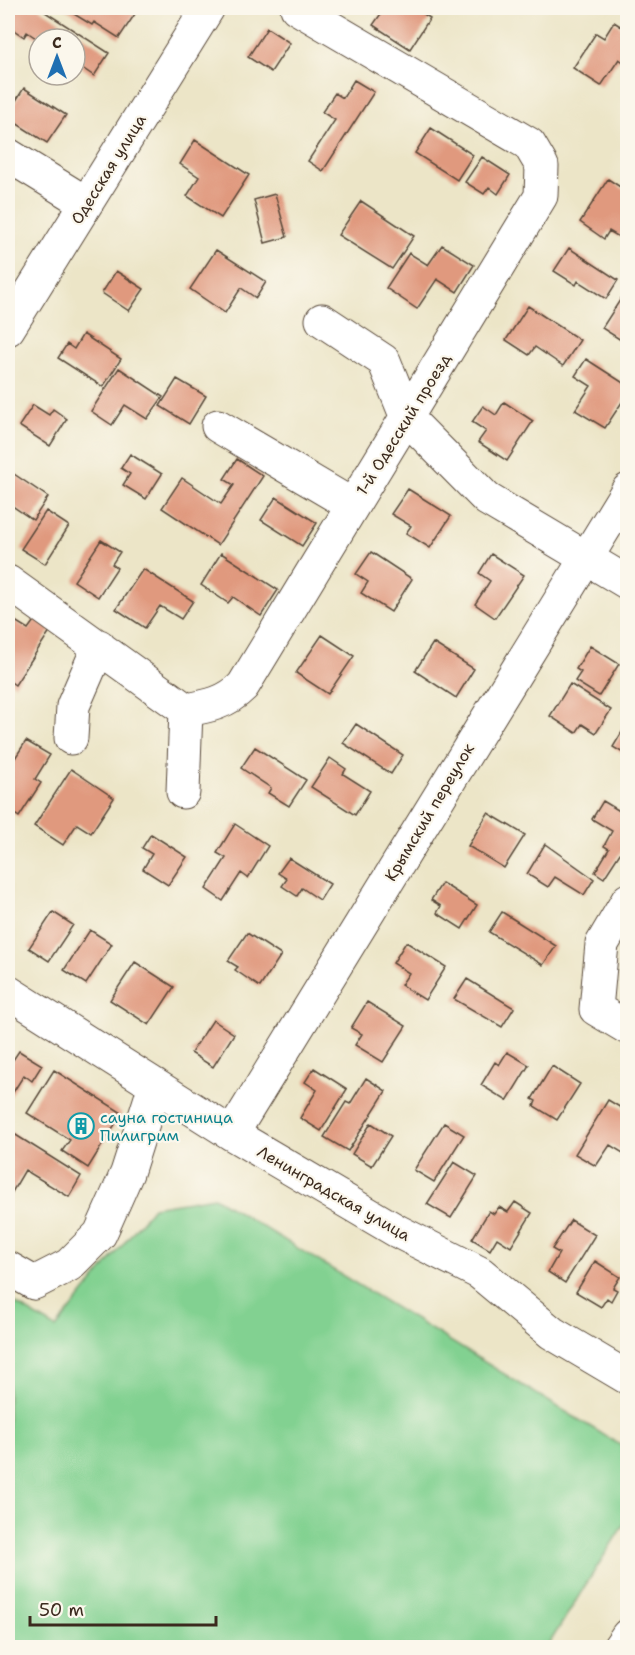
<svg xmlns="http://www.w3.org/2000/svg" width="635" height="1655" font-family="'Shantell Sans',sans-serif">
<rect width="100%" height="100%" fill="#fbf7ec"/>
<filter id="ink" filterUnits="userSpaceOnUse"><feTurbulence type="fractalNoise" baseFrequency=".0167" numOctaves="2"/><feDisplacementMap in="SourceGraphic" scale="12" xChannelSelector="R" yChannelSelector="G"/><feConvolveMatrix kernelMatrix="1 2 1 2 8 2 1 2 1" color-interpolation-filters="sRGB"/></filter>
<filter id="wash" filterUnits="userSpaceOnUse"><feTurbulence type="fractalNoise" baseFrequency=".008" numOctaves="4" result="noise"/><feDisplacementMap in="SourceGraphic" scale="24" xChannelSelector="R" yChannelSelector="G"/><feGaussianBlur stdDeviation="1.35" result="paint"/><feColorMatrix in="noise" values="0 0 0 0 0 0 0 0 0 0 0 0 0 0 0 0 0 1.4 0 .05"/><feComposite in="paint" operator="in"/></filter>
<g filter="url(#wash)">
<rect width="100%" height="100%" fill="#ece5c7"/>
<path fill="#82d191" stroke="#5e7e58" stroke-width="1.5" d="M214 1197 627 1449V1519L547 1647H8V1299L56 1328 153 1207Z"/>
<g id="blocks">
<path fill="#e0997e" d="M9 8H39L109 53 94 76 75 63V39L39 40 27 32 24 37 8 26Z
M64 8H125L135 14 119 38 94 22 92 25Z
M385 8H414L430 18 410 49 373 25Z
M614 22 628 31V65L619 59 601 86 573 68 596 33 604 38Z
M267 28 290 43 271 72 248 57Z
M354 80 374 92 323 171 308 161 335 120 322 112 335 93 343 98Z
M24 88 66 115 47 143 8 118V113Z
M431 128 473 155 457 180 415 153Z
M195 140 249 175 221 218 187 196 199 177 180 164Z
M482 157 510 175 498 194 489 187 484 194 465 182Z
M608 179 628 192V224L619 237 609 231 604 239 580 222Z
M275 194 287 237 265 243 254 200Z
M361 201 414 236 392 269 338 235Z
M442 245 474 265 457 292 437 279 417 309 386 288 409 253 428 265Z
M569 248 618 280 606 299 578 281 576 285 554 271Z
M216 250 266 282 256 298 241 288 225 313 190 289Z
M116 271 144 289 129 311 102 293Z
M622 297 628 301V337L624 342 602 328Z
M528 306 580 340 563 366 535 347 529 355 506 340Z
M83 334 121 359 103 387 58 358 67 344 74 349Z
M586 359 628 386V393L605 428 575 410 591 386 575 376Z
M119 368 163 397 147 419 125 405 112 425 91 411Z
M177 379 206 396 189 424 160 406Z
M504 402 533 421 507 461 478 442 486 431 472 422 483 406 496 415Z
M33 405 49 415 53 409 67 419 50 446 19 426Z
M130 454 162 474 146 499 123 485 130 474 121 468Z
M237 459 263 476 218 545 162 508 182 478 221 504 234 485 224 479Z
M8 470 48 497 33 520 8 503Z
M408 489 451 516 430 548 406 533 411 526 391 514Z
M276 497 317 523 302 546 261 520Z
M46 511 69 526 45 564 21 549Z
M101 540 120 552 112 564 117 568 98 597 74 581Z
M371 552 412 579 391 612 361 593 368 582 356 574Z
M221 553 278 590 261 616 233 597 228 603 201 585Z
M491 554 524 575 495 618 475 604 490 581 479 573Z
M143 569 193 601 181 619 160 606 145 628 116 609Z
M36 618 52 628 15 685 8 680V626L12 619 28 629Z
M322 635 354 656 328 694 296 673Z
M433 643 474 669 456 698 415 671Z
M590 646 619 664 599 696 575 681 581 672 576 669Z
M570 684 611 710 596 733 582 724 576 733 550 716Z
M356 724 403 755 391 774 343 743Z
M625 727 628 729V756L613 747Z
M26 741 50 755 35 779 41 783 19 817 8 809V769Z
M255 747 306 780 289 806 268 793 271 788 241 768Z
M330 758 346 769 343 774 370 791 355 815 311 787Z
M71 769 114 798 91 833 77 824 63 845 34 826Z
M603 801 628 816V841L604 878 595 872 609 849 604 846 612 831 592 819Z
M488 813 525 835 504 868 468 846Z
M235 824 268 846 248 878 241 873 223 901 206 889 226 858 217 853Z
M151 834 187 857 168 885 143 869 152 854 142 848Z
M545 844 594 879 584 895 555 877 548 887 527 874Z
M289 858 330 884 320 900 302 888 297 896 282 886 287 879 278 873Z
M442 883 477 905 462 929 437 913 441 906 431 900Z
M53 912 73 925 49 961 29 948Z
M502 912 556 946 543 965 489 932Z
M90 930 112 944 86 984 64 970Z
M247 933 281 955 260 987 235 970 238 967 228 961Z
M406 942 446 967 425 1000 401 985 409 973 393 963Z
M135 962 174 987 149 1025 110 1000Z
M467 979 514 1008 502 1027 454 999Z
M367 1002 406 1026 383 1062 355 1045 362 1034 351 1028Z
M213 1020 234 1034 213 1067 191 1053Z
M19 1051 42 1065 32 1081 24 1075 10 1097 8 1095V1061L11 1063Z
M507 1052 529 1065 507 1101 481 1085 495 1062 499 1065Z
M552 1066 580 1084 557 1120 534 1106 536 1101 532 1099Z
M314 1068 347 1089 321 1131 300 1118 317 1090 305 1082Z
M54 1070 122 1113 88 1168 62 1151 70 1140 27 1113Z
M366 1078 386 1091 348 1151 324 1137 346 1102 350 1104Z
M608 1100 628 1112V1156L610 1145 596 1166 575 1154Z
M371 1123 391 1136 372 1166 352 1154Z
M444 1123 464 1135 434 1182 414 1170Z
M11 1132 81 1176 69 1197 25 1170 8 1199V1138Z
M454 1162 477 1176 451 1218 427 1204Z
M515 1202 532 1213 511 1247 497 1238 490 1250 472 1239 489 1211 494 1214 499 1207 508 1212Z
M571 1220 595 1235 565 1283 548 1272 559 1253 552 1249Z
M595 1261 620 1277 613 1288 617 1290 611 1301 607 1298 601 1307 576 1292Z"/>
</g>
</g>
<g filter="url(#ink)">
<use href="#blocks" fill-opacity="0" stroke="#564637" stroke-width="1.5"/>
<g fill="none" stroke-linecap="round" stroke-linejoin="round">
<g stroke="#564637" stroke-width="35">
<path id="minor" d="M8 155 86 203
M322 320 384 361 407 418 487 499 628 583
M8 329 208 8
M218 426 352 505
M8 582 186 710C209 706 226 703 243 686L541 196 542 166 529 144 297 8
M71 738 73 706 99 646
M183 792 186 710
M628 900 602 944 596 1009 628 1028
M8 992 232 1134 397 1231 480 1273 552 1333 628 1378
M232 1134 628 490
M8 1268 34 1283 69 1265 100 1234 127 1173 155 1085
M619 1648 628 1635"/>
</g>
<use href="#minor" stroke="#fff" stroke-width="33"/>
</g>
</g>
<defs>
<g id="building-ring" transform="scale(1.35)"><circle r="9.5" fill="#fbf7ec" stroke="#0f9aa8" stroke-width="1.5"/><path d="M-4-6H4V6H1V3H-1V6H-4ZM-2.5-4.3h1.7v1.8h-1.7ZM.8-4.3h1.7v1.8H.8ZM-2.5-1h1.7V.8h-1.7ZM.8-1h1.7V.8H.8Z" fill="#0f9aa8"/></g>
</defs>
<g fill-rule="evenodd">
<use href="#building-ring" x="81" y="1126"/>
</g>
<g text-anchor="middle" stroke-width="4.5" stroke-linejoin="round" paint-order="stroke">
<g font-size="16" fill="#3b2a1e" stroke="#fbf7ec">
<text transform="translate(108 169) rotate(-58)" y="6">Одесская улица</text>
<text transform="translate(403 424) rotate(-58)" y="6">1-й Одесский проезд</text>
<text transform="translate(429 812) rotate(-59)" y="6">Крымский переулок</text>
<text transform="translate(334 1193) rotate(30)" y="6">Ленинградская улица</text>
</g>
<g font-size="16" fill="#0d838f" stroke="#fbf7ec" text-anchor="start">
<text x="100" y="1123">сауна гостиница<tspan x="100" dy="18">Пилигрим</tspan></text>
</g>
</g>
<rect width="635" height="1655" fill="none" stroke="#fbf7ec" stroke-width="30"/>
<g transform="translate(57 57)"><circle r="28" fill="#fbf7ec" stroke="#aea59a" stroke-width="1.5"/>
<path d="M0-4.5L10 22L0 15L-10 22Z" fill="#1f6fb2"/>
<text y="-9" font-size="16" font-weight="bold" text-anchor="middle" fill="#3b2a1e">С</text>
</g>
<path d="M30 1616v9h186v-9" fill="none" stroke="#3b2a1e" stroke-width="3"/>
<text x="39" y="1616" font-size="18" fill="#3b2a1e" stroke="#fbf7ec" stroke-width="4.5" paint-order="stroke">50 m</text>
</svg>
